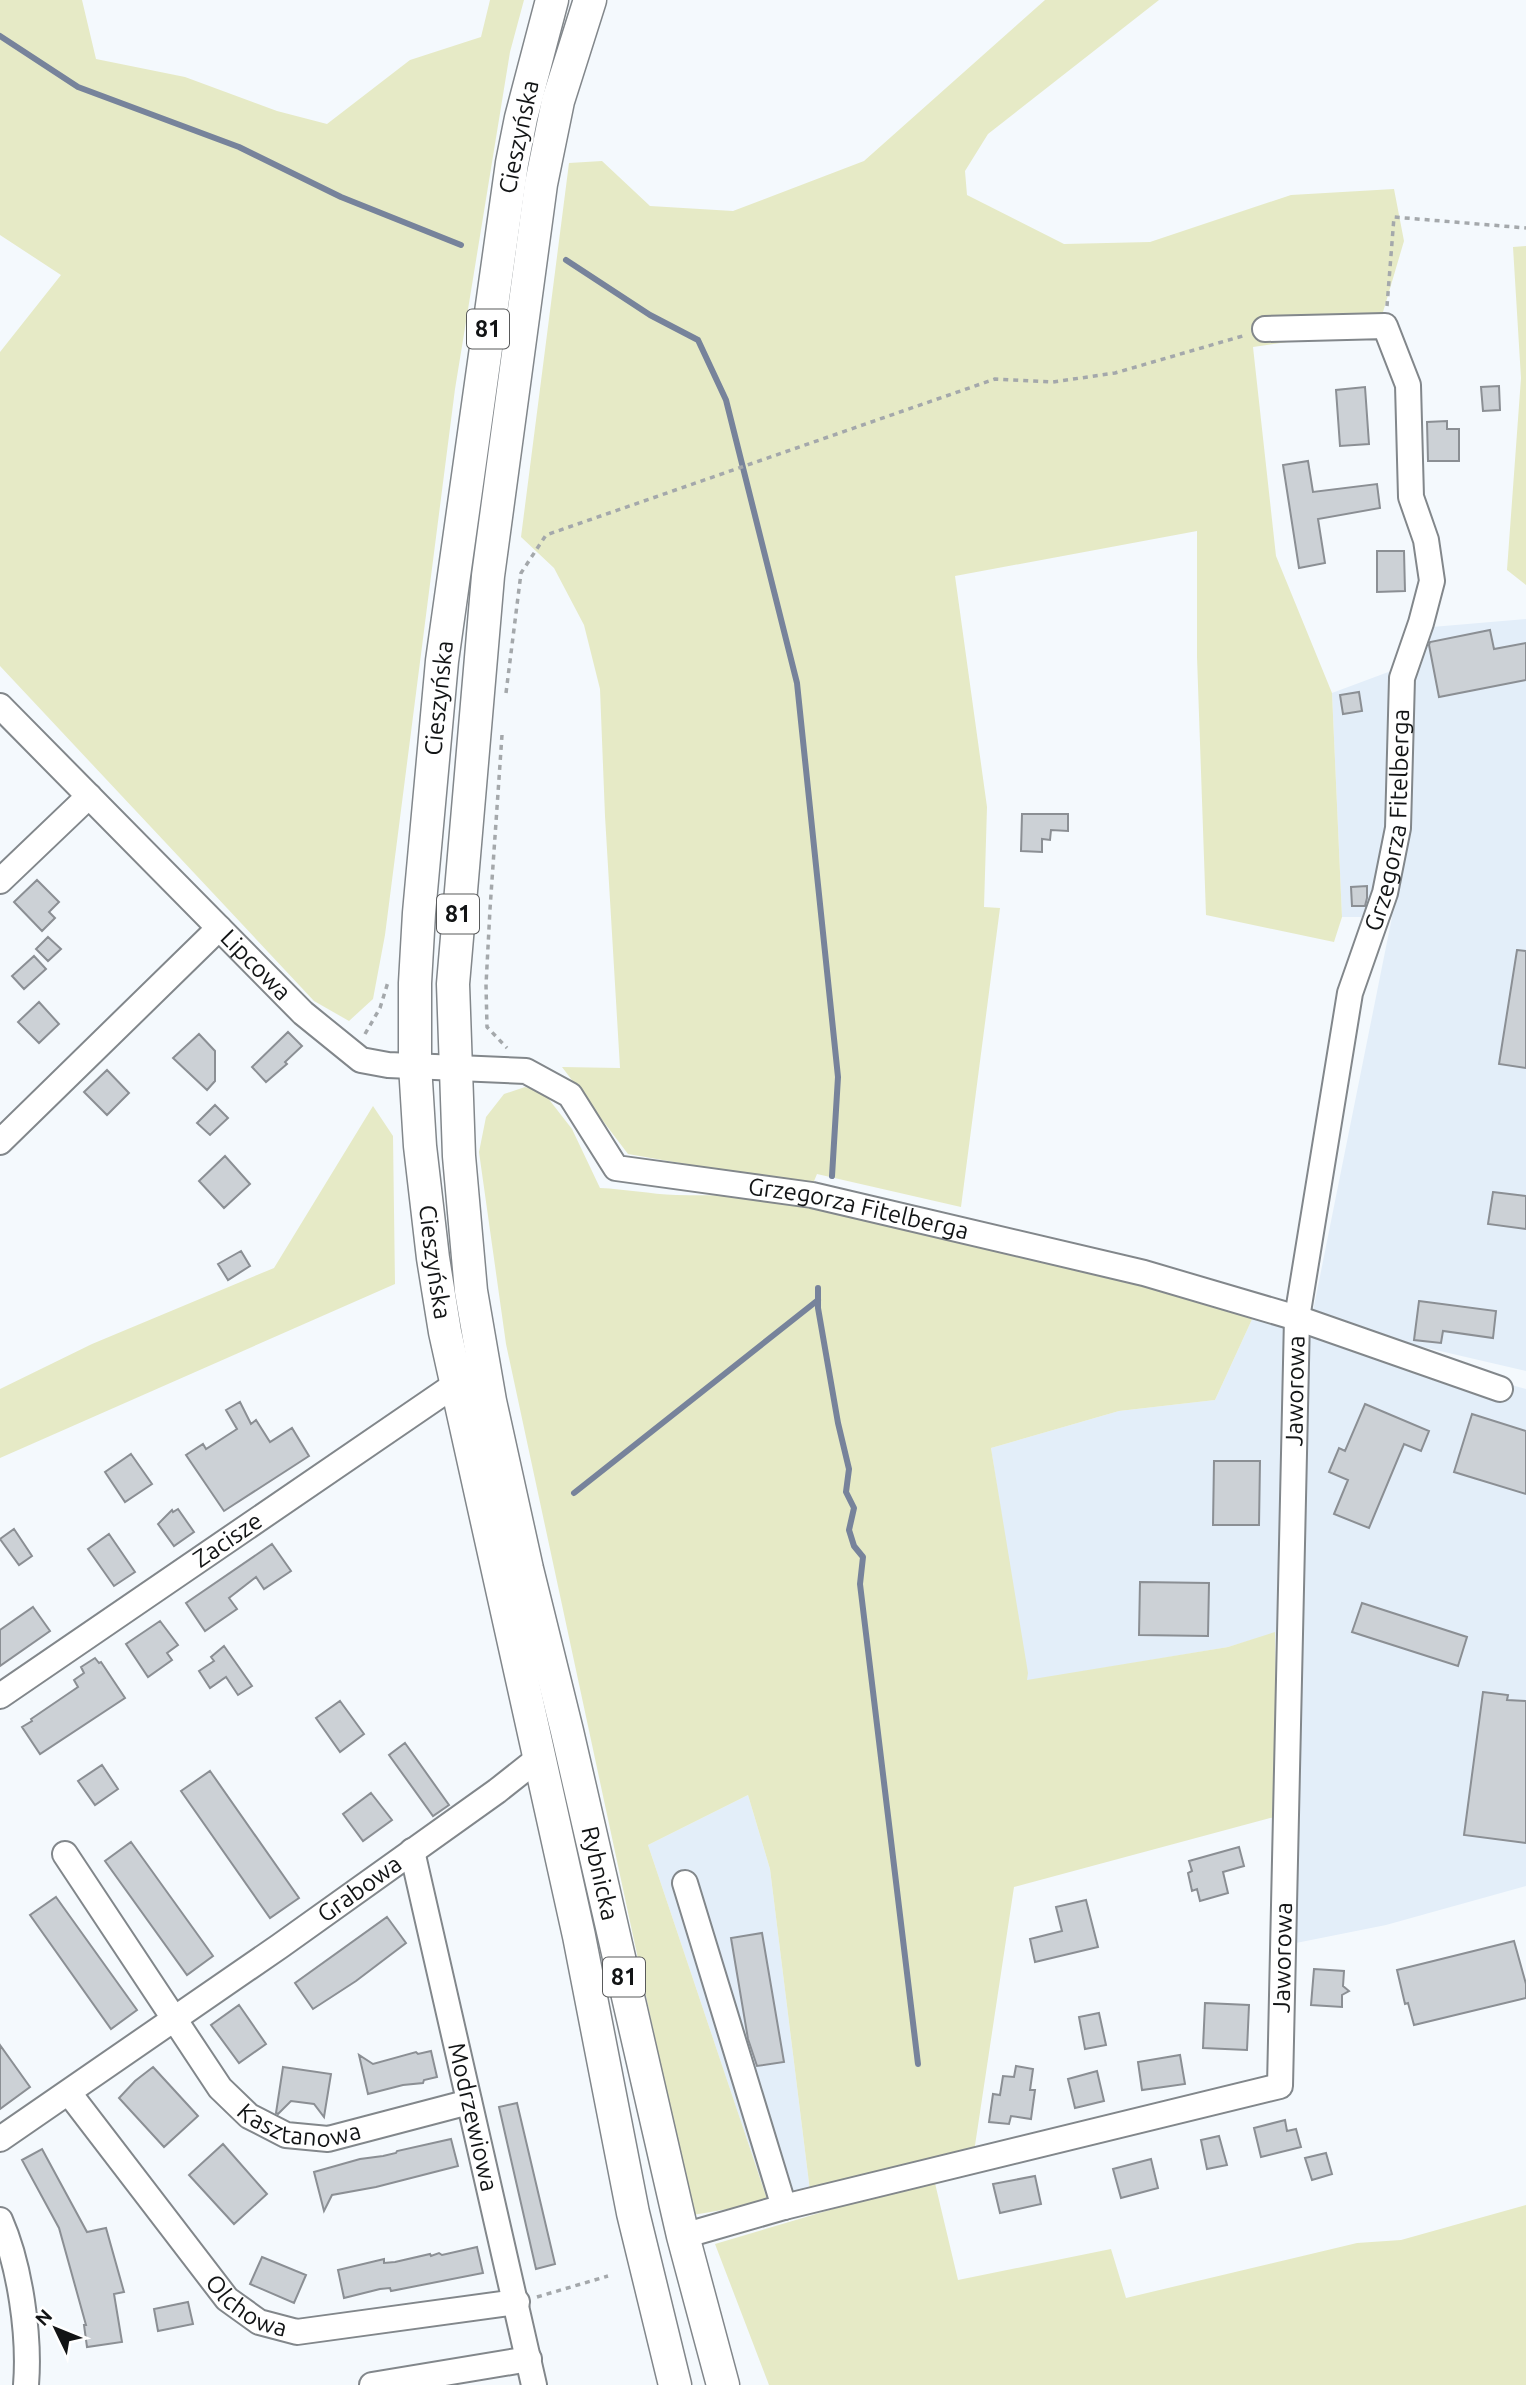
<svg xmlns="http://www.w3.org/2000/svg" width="1526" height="2385" font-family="Ubuntu,sans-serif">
<rect width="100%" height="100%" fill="#f4f9fd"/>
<path fill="#e3eef9" d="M1526 619V1371L1311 1321 1392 917H1342L1332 693 1391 671 1432 627Z
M1254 1315 1526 1389V1886L1386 1925 1296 1943 1275 1633 1228 1647 1027 1681 991 1448 1119 1411 1215 1400Z
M748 1795 770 1869 810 2191 768 2202 648 1845Z"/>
<path fill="#e6eac6" d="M0 0H82L96 59 185 77 277 111 327 124 410 60 481 37 490 0H524L510 52 455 389 385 935 373 999 349 1021 314 1001 0 666V352L61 275 0 235Z
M1045 0H1159L988 134 965 171 967 195 1064 244 1150 242 1291 195 1394 189 1404 241 1378 329 1253 347 1276 556 1332 693 1342 917 1334 942 1206 915 1197 657V531L955 576 987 807 984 907 1000 908 961 1207 817 1174 812 1186 628 1154 562 1067 620 1068 605 816 600 689 584 625 554 568 521 537 569 163 602 161 650 206 733 211 864 161Z
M1526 246V585L1507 570 1521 378 1513 247Z
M525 1087 544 1093 572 1129 600 1188C625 1189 650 1194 676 1195 712 1196 748 1194 785 1197L1054 1260 1254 1315 1215 1400 1119 1411 991 1448 1028 1673 1027 1680 1228 1647 1275 1632 1278 1816 1014 1887 974 2152 810 2191 770 1869 748 1795 648 1845 768 2202 693 2215 506 1344 479 1152 486 1117 504 1094Z
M373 1106 393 1136 395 1284 0 1458V1389L92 1344 274 1268Z
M934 2179 958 2280 1111 2249 1126 2298 1357 2243 1401 2240 1526 2205V2385H769L715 2244Z"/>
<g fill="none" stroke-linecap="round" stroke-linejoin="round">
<path stroke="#77839b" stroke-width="6" d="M0 36 78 87 239 147 341 197 461 245
M566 260 650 315 698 340 726 400 797 683 838 1077 832 1176
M818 1288V1308L838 1423 849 1469 846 1492 854 1508 849 1530 854 1546 863 1557 860 1584 918 2064
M574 1493 818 1300"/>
</g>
<path fill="#ccd1d6" stroke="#8b8f94" stroke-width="2" d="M1499 386 1500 410 1483 411 1481 387Z
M1365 387 1369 444 1340 446 1336 390Z
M1447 421V429H1459V461H1428L1427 422Z
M1308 461 1313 492 1377 484 1380 508 1318 519 1325 563 1299 568 1283 465Z
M1377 551H1404L1405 591 1377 592Z
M1490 630 1494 649 1526 643V680L1439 697 1429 645 1430 642Z
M1359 692 1362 711 1343 714 1340 695Z
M1022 814H1068V831L1051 830 1050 840 1042 839V852L1021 851Z
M37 880 59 902 49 912 55 918 42 931 14 902Z
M1367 886V898L1365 906H1352L1351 887Z
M48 937 61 949 48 961 36 949Z
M1517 950 1526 951V1068L1499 1064Z
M34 956 46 969 24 989 12 976Z
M39 1002 59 1024 39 1043 18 1022Z
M288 1032 302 1046 285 1062 287 1064 266 1082 252 1067Z
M199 1034 215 1051V1081L207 1090 173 1058Z
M107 1070 129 1093 107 1115 84 1092Z
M215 1105 228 1118 210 1135 197 1123Z
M225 1156 250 1184 224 1208 199 1181Z
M1493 1192 1526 1196V1229L1488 1224Z
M241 1251 250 1266 228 1280 218 1264Z
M1419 1301 1496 1311 1493 1338 1443 1331 1441 1343 1414 1340Z
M240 1402 251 1424 256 1420 270 1442 292 1428 309 1456 224 1511 186 1455 203 1444 206 1449 237 1429 226 1410Z
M1365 1404 1429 1431 1421 1451 1404 1444 1369 1528 1334 1514 1348 1480 1329 1472 1339 1448 1345 1451Z
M1472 1414 1526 1431V1494L1454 1472Z
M131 1454 152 1484 125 1502 105 1472Z
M1214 1461H1260L1259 1525H1213Z
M178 1509 194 1532 174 1546 158 1524 172 1510 173 1512Z
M14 1529 32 1556 19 1565 0 1539Z
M109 1534 135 1572 114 1586 88 1549Z
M272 1544 291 1571 264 1589 256 1577 229 1598 237 1609 205 1631 186 1603Z
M1140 1582 1209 1583 1208 1636 1139 1635Z
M1362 1603 1467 1637 1458 1666 1352 1632Z
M33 1607 50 1631 0 1666V1630Z
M160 1621 178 1645 167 1653 172 1660 148 1677 126 1644Z
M224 1646 252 1686 238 1695 226 1677 210 1688 199 1671 214 1661 211 1657Z
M95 1658 99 1663 101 1662 125 1698 40 1754 22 1727 32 1721 31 1719 78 1687 74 1680 84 1673 81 1667Z
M1483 1692 1508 1695 1507 1700 1526 1701V1843L1464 1835Z
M340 1701 364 1734 340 1752 316 1718Z
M405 1743 449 1805 433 1816 389 1755Z
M102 1765 118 1789 95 1805 78 1781Z
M210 1771 299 1898 270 1918 181 1791Z
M371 1793 392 1820 363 1841 343 1814Z
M131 1842 213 1956 187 1975 105 1861Z
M1239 1847 1244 1866 1223 1872 1228 1893 1200 1901 1197 1889 1192 1891 1188 1873 1192 1871 1189 1861Z
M56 1897 137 2010 111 2029 30 1915Z
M1086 1900 1098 1947 1035 1962 1030 1939 1062 1931 1056 1907Z
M387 1917 406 1943 356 1981 313 2009 295 1983Z
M762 1933 784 2062 757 2066 748 2039 731 1938Z
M1514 1941 1526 1984V1998L1414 2025 1408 2003 1405 2004 1397 1970Z
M1314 1969 1344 1971 1343 1986 1349 1991 1342 1995V2007L1311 2005Z
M1205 2003 1249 2005 1247 2050 1203 2048Z
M239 2005 266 2044 239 2063 211 2025Z
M1099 2013 1106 2045 1085 2049 1079 2017Z
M0 2045 30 2087 0 2109Z
M431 2051 437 2077 424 2080 423 2083 403 2085 368 2094 359 2055 373 2064 416 2052 418 2054Z
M1180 2055 1185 2084 1142 2090 1138 2062Z
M1016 2066 1033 2069 1030 2090H1035L1031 2119 1011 2116 1009 2124 989 2122 993 2094 1000 2095 1003 2076 1014 2077Z
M153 2067 198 2116 164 2147 119 2098 135 2081Z
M283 2067 331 2074 324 2117 314 2104 291 2101 278 2114 276 2113Z
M1097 2071 1104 2101 1075 2108 1068 2079Z
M517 2103 555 2264 536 2269 499 2107Z
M1285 2120 1287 2131 1296 2129 1301 2147 1261 2157 1254 2128Z
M1219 2136 1227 2165 1207 2169 1201 2140Z
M451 2139 458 2166 376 2187 332 2195 324 2211 314 2172 360 2159 383 2156 396 2153 397 2151Z
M223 2144 267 2194 234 2224 189 2175Z
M42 2149 87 2232 106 2228 124 2292 114 2294 122 2342 87 2347 84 2325H86L59 2228 22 2160Z
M1326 2153 1332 2174 1312 2180 1305 2158Z
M1151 2159 1158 2188 1121 2198 1113 2169Z
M1035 2176 1041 2204 1000 2213 993 2184Z
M477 2247 483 2273 391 2291 390 2288 380 2289 344 2298 338 2270 384 2259V2263L395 2262 430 2254 431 2256 439 2253 442 2255Z
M262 2257 306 2275 294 2303 250 2284Z
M188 2302 193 2324 158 2331 154 2309Z"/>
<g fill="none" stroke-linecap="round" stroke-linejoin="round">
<g stroke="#82878b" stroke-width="28">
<g id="minor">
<path id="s1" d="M0 706 303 1013 361 1060 388 1065 526 1071 570 1095 616 1168 812 1195 1144 1273 1297 1318 1500 1389"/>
<path d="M0 881 89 796"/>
<path d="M0 1142 219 928"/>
<path id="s2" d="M0 1696 456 1384"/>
<path id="s3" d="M412 1851 534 2385"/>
<path id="s4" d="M65 1854 220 2088 249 2116 286 2135 328 2139 469 2102"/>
<path d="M685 1883 784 2207"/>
<path id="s5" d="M69 2093 227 2299 259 2322 297 2332 517 2302"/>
<path id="s6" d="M0 2139 280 1946 497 1791 540 1757"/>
<path d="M0 2220C20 2265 30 2336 26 2385"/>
<path id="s7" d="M683 2236 784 2207 1280 2086 1297 1318 1350 993 1385 893 1398 828 1402 678 1421 623 1432 581 1426 540 1411 497 1408 385 1385 326 1265 329"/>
<path d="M372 2385 529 2359"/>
</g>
</g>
<g stroke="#82878b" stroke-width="35">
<g id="major">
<path id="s8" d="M552 0 521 118 512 163 442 661 419 913 415 983V1065L420 1146 433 1258 445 1332 579 1936 633 2213 675 2385"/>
<path id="s9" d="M590 0 558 101 541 184 488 576 453 984 459 1156 471 1291 490 1401 527 1569 567 1731 683 2236 723 2385"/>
</g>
</g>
<path stroke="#a4a8ab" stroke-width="3.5" stroke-dasharray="5 5" stroke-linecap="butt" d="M1387 306 1394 217 1526 228
M506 693 521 573 546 535 995 379 1053 382 1115 373 1246 335
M502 735 490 909 486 985 487 1027 507 1048
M365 1034 380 1008 388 982
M537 2297 608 2276"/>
<use href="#minor" stroke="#fff" stroke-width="24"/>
<use href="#major" stroke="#fff" stroke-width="32"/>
</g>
<g text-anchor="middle" stroke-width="5" stroke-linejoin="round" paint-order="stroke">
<g fill="#fff" stroke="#595a5b" stroke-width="2">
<rect x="467" y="309.5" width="42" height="39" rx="5"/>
<rect x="437" y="894.5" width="42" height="39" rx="5"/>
<rect x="603" y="1957.5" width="42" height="39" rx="5"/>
</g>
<g font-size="23" font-weight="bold" fill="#121415">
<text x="488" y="337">81</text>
<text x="458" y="922">81</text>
<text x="624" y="1985">81</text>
</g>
<g font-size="24" fill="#121415" stroke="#fff">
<text transform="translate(519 137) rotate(-78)" y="8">Cieszyńska</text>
<text transform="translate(439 698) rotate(-84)" y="8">Cieszyńska</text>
<text dy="8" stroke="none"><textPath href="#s7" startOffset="1892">Grzegorza Fitelberga</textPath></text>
<text dy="8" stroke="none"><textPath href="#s1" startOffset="364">Lipcowa</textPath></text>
<text dy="8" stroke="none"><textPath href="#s1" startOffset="1054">Grzegorza Fitelberga</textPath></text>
<text dy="8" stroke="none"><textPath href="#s8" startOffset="1274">Cieszyńska</textPath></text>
<text dy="8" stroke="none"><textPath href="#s7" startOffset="1311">Jaworowa</textPath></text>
<text dy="8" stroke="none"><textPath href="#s2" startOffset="276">Zacisze</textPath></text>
<text dy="8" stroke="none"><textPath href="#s9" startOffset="1900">Rybnicka</textPath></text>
<text dy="8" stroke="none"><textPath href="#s6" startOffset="438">Grabowa</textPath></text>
<text dy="8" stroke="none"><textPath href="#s7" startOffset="744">Jaworowa</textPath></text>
<text dy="8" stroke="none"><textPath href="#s4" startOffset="374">Kasztanowa</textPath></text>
<text dy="8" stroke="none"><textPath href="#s3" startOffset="273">Modrzewiowa</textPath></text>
<text dy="8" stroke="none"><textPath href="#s5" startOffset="280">Olchowa</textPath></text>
</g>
</g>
<g transform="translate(56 2329) rotate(313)" stroke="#ffffff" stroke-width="5" paint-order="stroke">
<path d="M0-5L12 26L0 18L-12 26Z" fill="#121415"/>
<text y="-10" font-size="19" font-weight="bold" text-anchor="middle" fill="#121415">N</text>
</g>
</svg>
